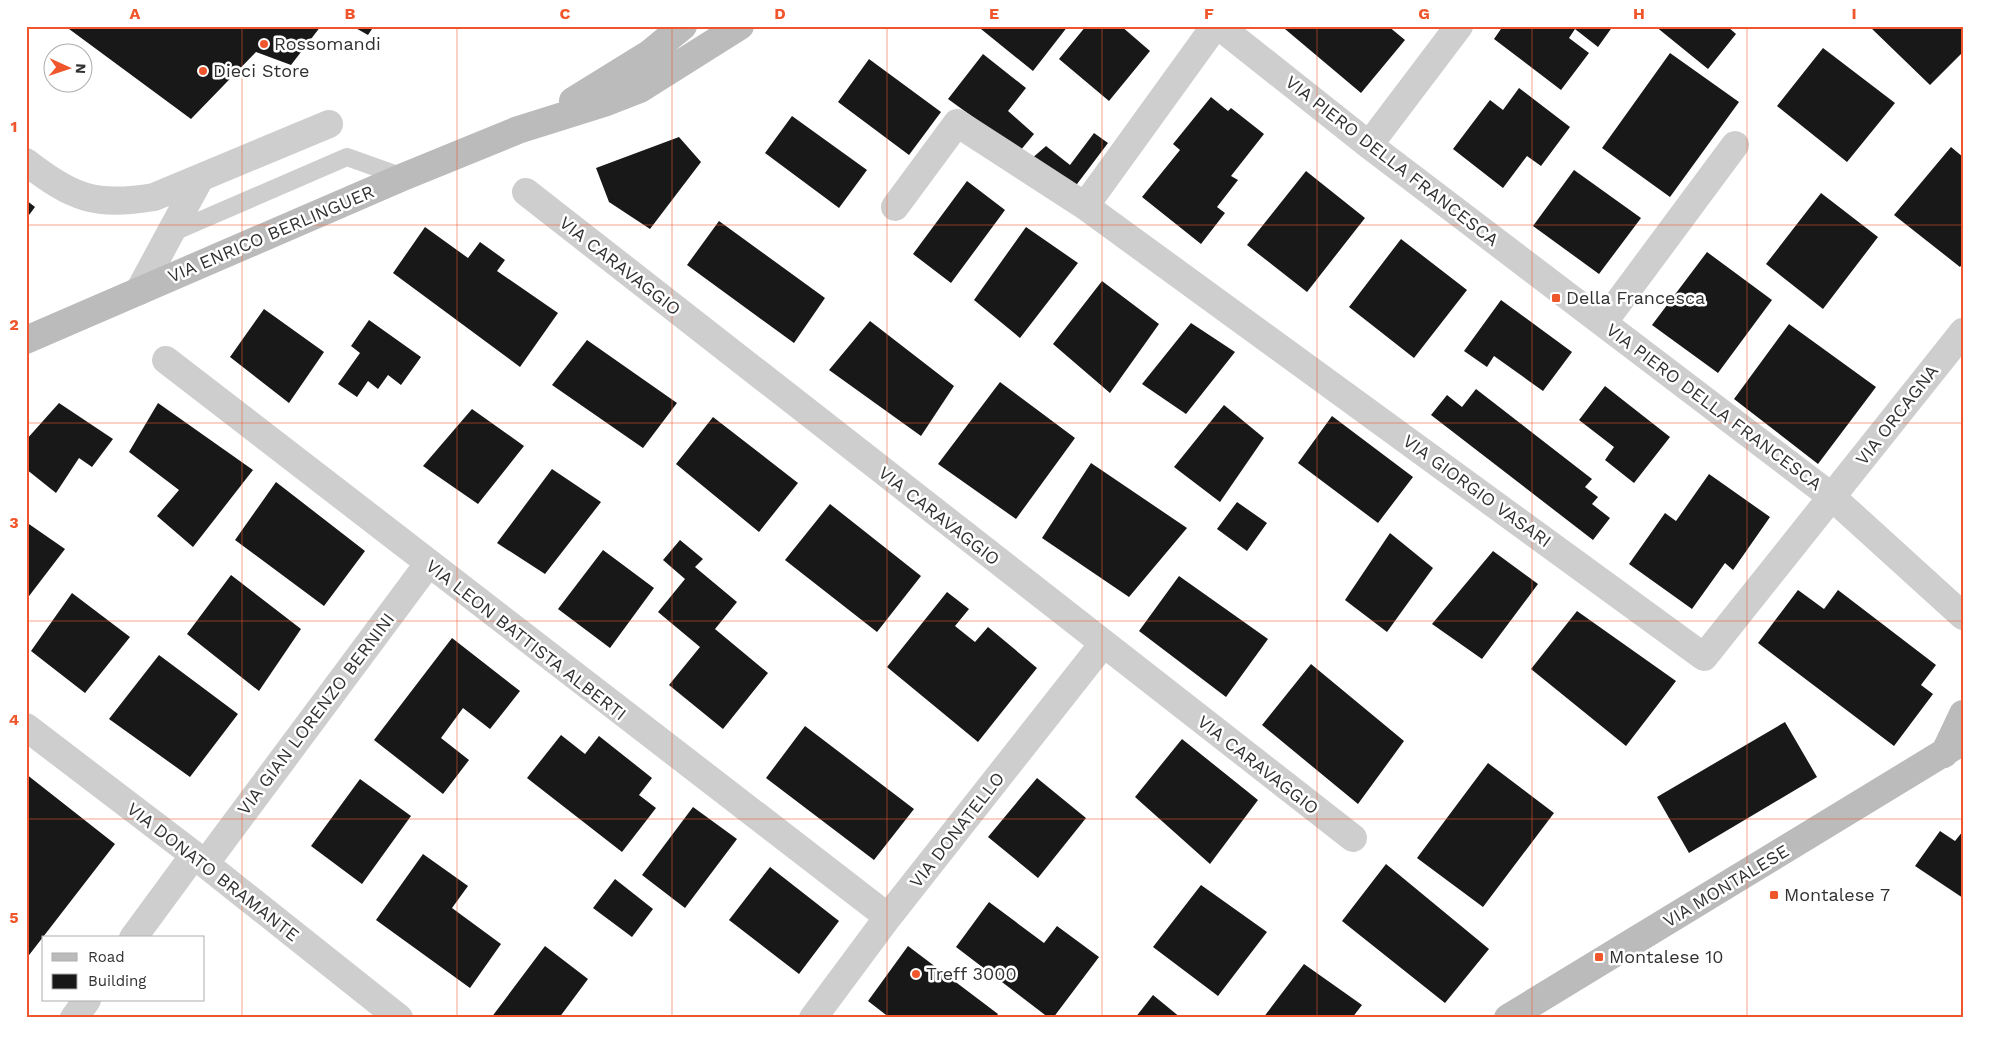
<svg xmlns="http://www.w3.org/2000/svg" width="1989" height="1044" font-family="'Work Sans',sans-serif">
<rect width="100%" height="100%" fill="#fff"/>
<path fill="#181818" d="M65 26H321L291 65 256 52 191 119Z
M352 26H374L368 35Z
M983 26H1068L1033 71 981 29Z
M1086 26H1121L1150 51 1109 101 1059 59Z
M1288 26H1388L1405 40 1361 93 1285 29Z
M1503 26H1613L1598 47 1575 29 1569 38 1589 53 1561 90 1494 39Z
M1655 26H1727L1736 34 1708 69Z
M1869 26H1963V52L1930 85Z
M1823 48 1895 103 1847 162 1777 106Z
M1670 53 1739 102 1670 197 1602 148Z
M983 54 1026 88 1008 111 1034 134 1020 151 948 99Z
M869 59 941 112 909 155 838 102Z
M1519 88 1570 127 1541 166 1527 156 1503 188 1453 149 1490 100 1503 110Z
M1211 97 1228 111 1231 108 1264 134 1231 176 1238 180 1217 207 1225 213 1201 244 1142 197 1180 150 1173 144Z
M792 116 867 170 839 208 765 153Z
M1094 133 1108 143 1071 192 1030 160 1046 146 1070 165Z
M679 137 701 162 650 229 609 202 596 168Z
M1951 147 1963 157V263L1960 267 1894 215Z
M1574 170 1641 218 1599 274 1533 226Z
M1306 171 1365 218 1307 292 1247 245Z
M967 181 1005 210 951 283 913 254Z
M1821 193 1878 237 1823 309 1766 264Z
M26 200 35 207 26 219Z
M719 221 825 298 794 343 687 265Z
M425 227 468 258 480 242 505 260 497 271 558 313 520 367 393 273Z
M1026 227 1078 263 1020 338 974 300Z
M1401 239 1467 290 1414 358 1349 307Z
M1707 252 1772 300 1718 373 1652 325Z
M1102 281 1159 324 1110 393 1053 344Z
M1501 300 1572 352 1543 391 1494 356 1487 367 1464 351Z
M264 309 324 352 289 403 230 357Z
M369 320 421 357 401 385 388 375 378 389 368 381 357 397 338 384 360 353 351 346Z
M870 321 954 386 921 436 829 370Z
M1191 323 1235 352 1186 414 1142 384Z
M1789 324 1876 387 1818 464 1734 399Z
M587 340 677 403 643 448 552 385Z
M1000 382 1075 438 1016 519 938 464Z
M1605 386 1670 437 1634 483 1605 460 1614 447 1579 420Z
M1476 389 1592 479 1585 487 1598 497 1592 504 1610 518 1593 540 1431 415 1447 395 1462 407Z
M59 403 113 439 92 467 79 458 56 493 26 469V440Z
M158 403 253 470 193 547 157 516 179 490 129 452Z
M1224 405 1264 438 1220 502 1174 467Z
M472 409 524 446 478 504 423 466Z
M1332 416 1413 477 1378 523 1298 463Z
M713 417 798 483 759 532 676 464Z
M1091 463 1187 528 1129 597 1042 538Z
M552 469 601 502 545 574 497 543Z
M1709 474 1770 517 1733 570 1725 563 1692 609 1629 564 1665 513 1676 521Z
M276 482 365 551 324 606 235 540Z
M1237 502 1267 523 1247 551 1217 529Z
M830 504 921 576 877 632 785 560Z
M26 522 65 549 26 600Z
M1390 533 1433 568 1387 632 1345 600Z
M680 540 703 559 695 567 737 602 715 629 768 673 723 729 669 685 700 647 658 612 685 579 663 560Z
M603 550 654 588 610 648 558 609Z
M1493 551 1538 584 1482 659 1432 624Z
M231 575 301 629 259 691 187 634Z
M1179 576 1268 639 1226 697 1139 631Z
M1798 590 1824 609 1838 590 1936 665 1921 685 1933 694 1894 746 1758 643Z
M947 592 969 609 955 626 975 642 988 627 1037 668 978 742 887 667Z
M72 593 130 637 85 693 31 651Z
M1577 611 1676 681 1626 746 1531 669Z
M452 638 520 691 490 729 463 708 441 738 469 760 443 794 374 740Z
M159 655 238 714 190 777 109 719Z
M1311 664 1404 741 1358 804 1262 725Z
M1785 722 1817 777 1689 853 1657 797Z
M805 726 914 809 874 860 766 778Z
M561 735 585 754 599 736 652 778 639 795 656 808 622 852 527 778Z
M1182 739 1258 800 1210 864 1135 797Z
M1488 763 1554 813 1483 907 1417 858Z
M26 774 115 844 26 959Z
M1037 778 1086 818 1038 878 988 837Z
M360 779 411 816 362 884 311 846Z
M693 807 737 839 685 908 642 875Z
M1940 831 1955 841 1963 831V898L1915 866Z
M423 854 468 886 452 908 501 944 470 988 376 920Z
M1386 864 1489 949 1445 1003 1342 921Z
M770 867 839 921 799 974 729 920Z
M615 879 653 909 632 937 593 908Z
M1201 885 1267 932 1218 996 1153 947Z
M989 902 1044 943 1057 926 1099 957 1053 1018H1049L956 947Z
M545 946 588 979 559 1018H491Z
M908 946 998 1014 995 1018H890L868 1001Z
M1304 964 1362 1005 1352 1018H1263Z
M1153 995 1181 1018H1135Z"/>
<g fill="none" stroke-linecap="round" stroke-linejoin="round">
<path stroke="#cecece" stroke-width="18" d="M169 234 347 157 403 177"/>
<path stroke="#cecece" stroke-width="28" d="M1215 26 1085 206 1704 657 1963 332
M1219 26 1369 145 1832 497 1963 616
M1369 145 1459 26
M26 162C73 198 95 207 154 197L329 124
M526 192 1353 838
M895 207 957 123 1085 206
M139 291 199 180
M1603 323 1735 145
M166 360 888 917
M26 727 194 855 399 1018
M205 864 428 564
M133 938 194 855
M74 1018 87 1000
M813 1018 888 917 1103 644"/>
<path stroke="#bbb" stroke-width="28" d="M573 101 649 54 683 26
M26 340 403 177 518 130 604 103 640 89 740 26
M1944 754 1963 714
M1508 1018 1963 741"/>
</g>
<path fill="none" stroke="#f0562b" stroke-width="1" stroke-opacity="0.55" d="M242 26V1018M457 26V1018M672 26V1018M887 26V1018M1102 26V1018M1317 26V1018M1532 26V1018M1747 26V1018M26 225H1963M26 423H1963M26 621H1963M26 819H1963"/>
<g fill="#f0562b" stroke="#fff" stroke-width="2">
<circle cx="264" cy="44" r="5"/>
<circle cx="203" cy="71" r="5"/>
<rect x="1551" y="293" width="10" height="10" rx="2.5"/>
<rect x="1769" y="890" width="10" height="10" rx="2.5"/>
<rect x="1594" y="952" width="10" height="10" rx="2.5"/>
<circle cx="916" cy="974" r="5"/>
</g>
<g text-anchor="middle" stroke-width="5" stroke-linejoin="round" paint-order="stroke">
<g font-size="18" fill="#313131" stroke="#fff" text-anchor="start">
<text x="274" y="50">Rossomandi</text>
<text x="213" y="77">Dieci Store</text>
<text x="1566" y="304">Della Francesca</text>
<text x="1784" y="901">Montalese 7</text>
<text x="1609" y="963">Montalese 10</text>
<text x="926" y="980">Treff 3000</text>
</g>
<g font-size="18" fill="#313131" stroke="#fff">
<text transform="translate(1392 161) rotate(38)" y="6">VIA PIERO DELLA FRANCESCA</text>
<text transform="translate(271 234) rotate(-23)" y="6">VIA ENRICO BERLINGUER</text>
<text transform="translate(620 266) rotate(38)" y="6">VIA CARAVAGGIO</text>
<text transform="translate(1714 407) rotate(37)" y="6">VIA PIERO DELLA FRANCESCA</text>
<text transform="translate(1897 415) rotate(-52)" y="6">VIA ORCAGNA</text>
<text transform="translate(1477 491) rotate(36)" y="6">VIA GIORGIO VASARI</text>
<text transform="translate(939 516) rotate(38)" y="6">VIA CARAVAGGIO</text>
<text transform="translate(526 640) rotate(38)" y="6">VIA LEON BATTISTA ALBERTI</text>
<text transform="translate(316 714) rotate(-53)" y="6">VIA GIAN LORENZO BERNINI</text>
<text transform="translate(1258 765) rotate(38)" y="6">VIA CARAVAGGIO</text>
<text transform="translate(957 830) rotate(-52)" y="6">VIA DONATELLO</text>
<text transform="translate(213 872) rotate(38)" y="6">VIA DONATO BRAMANTE</text>
<text transform="translate(1726 886) rotate(-31)" y="6">VIA MONTALESE</text>
</g>
</g>
<rect width="1989" height="1044" fill="none" stroke="#ffffff" stroke-width="55"/>
<rect x="42" y="936" width="162" height="65" fill="#ffffff" stroke="#adadad"/>
<rect x="52" y="953" width="25" height="8" fill="#bbbbbb" stroke="#adadad"/>
<text x="88" y="962" font-size="15" fill="#313131">Road</text>
<rect x="52" y="974" width="25" height="15" fill="#181818" stroke="#adadad"/>
<text x="88" y="986" font-size="15" fill="#313131">Building</text>
<g transform="translate(68 68) rotate(93)"><circle r="24" fill="#ffffff" stroke="#adadad"/>
<path d="M0-4L9 19L0 12L-9 19Z" fill="#f0562b"/>
<text y="-8" font-size="14" font-weight="bold" text-anchor="middle" fill="#313131">N</text>
</g>
<rect x="28" y="28" width="1934" height="988" fill="none" stroke="#f0562b" stroke-width="2"/>
<g font-size="16" text-anchor="middle" font-weight="bold" fill="#f0562b">
<text x="135" y="19">A</text>
<text x="350" y="19">B</text>
<text x="565" y="19">C</text>
<text x="780" y="19">D</text>
<text x="994" y="19">E</text>
<text x="1209" y="19">F</text>
<text x="1424" y="19">G</text>
<text x="1639" y="19">H</text>
<text x="1854" y="19">I</text>
<text x="14" y="132">1</text>
<text x="14" y="330">2</text>
<text x="14" y="528">3</text>
<text x="14" y="725">4</text>
<text x="14" y="923">5</text>
</g>
</svg>
